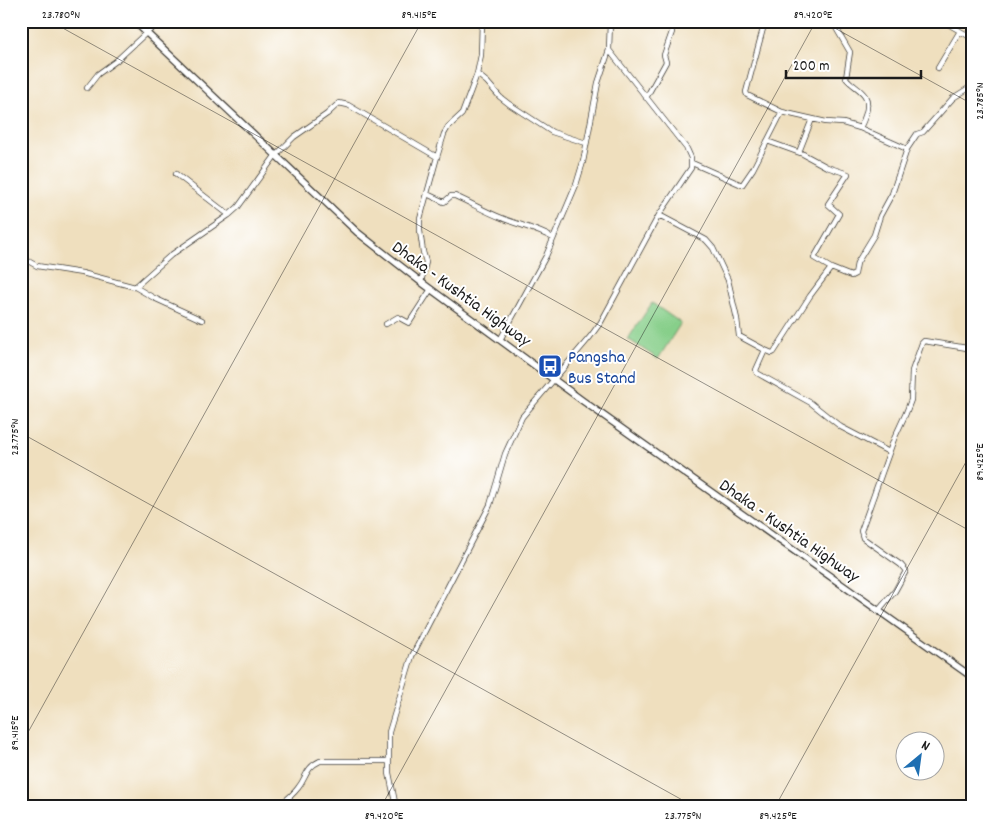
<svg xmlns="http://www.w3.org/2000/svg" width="993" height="828" font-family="Dekko,sans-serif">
<rect width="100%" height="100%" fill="#fff"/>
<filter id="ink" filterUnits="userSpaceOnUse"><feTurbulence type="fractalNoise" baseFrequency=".02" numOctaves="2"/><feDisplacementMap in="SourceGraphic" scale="10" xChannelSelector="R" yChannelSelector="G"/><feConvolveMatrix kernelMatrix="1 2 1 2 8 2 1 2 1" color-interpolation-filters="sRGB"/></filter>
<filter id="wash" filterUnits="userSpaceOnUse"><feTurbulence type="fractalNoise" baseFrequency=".0096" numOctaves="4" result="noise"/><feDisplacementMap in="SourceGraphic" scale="20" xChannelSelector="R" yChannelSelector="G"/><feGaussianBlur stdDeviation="1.12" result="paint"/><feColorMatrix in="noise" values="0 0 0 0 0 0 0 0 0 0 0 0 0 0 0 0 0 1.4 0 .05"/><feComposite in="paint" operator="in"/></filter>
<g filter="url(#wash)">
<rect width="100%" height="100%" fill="#efdfbe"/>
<path fill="#87cf8a" stroke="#527653" d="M652 303 681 323 658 359 628 339Z"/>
</g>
<g filter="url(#ink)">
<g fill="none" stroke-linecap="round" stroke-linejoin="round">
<g stroke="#3c3934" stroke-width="6">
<path id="minor" d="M762 21 764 23V25L746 92 747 95 782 112 826 122 843 123 860 128 907 149
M832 21 850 52 846 78C851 85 861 89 865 96 871 105 864 120 860 128
M943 21 972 38
M938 68 960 31
M477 74 487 82 500 97 509 104 552 132 586 143
M87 88 98 74 116 61 146 33 162 21
M646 98 666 62 664 55 672 32
M767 141 803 154 827 167 848 174 828 204 839 214 814 258 831 268
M799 152 812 119
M437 157 444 134 448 127 462 114 477 74 481 55 482 21
M692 163 742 185 753 169 782 112
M176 174 229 215
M427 194 444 202 451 196H455C471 203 486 212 502 218 519 225 537 229 553 238
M659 215 706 240 713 248 728 280 737 319 739 336 765 350 756 370 757 373 811 403 841 427 889 452
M21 257 37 266 82 273 135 287 154 298 202 320
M135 287 171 255 229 215 238 207 275 156 294 137 327 114 339 103 348 105 437 157 420 219V231L423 252 426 262 421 282
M386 324 398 317 409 323 431 289
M500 340 546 256 576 185 583 162 598 83 609 50
M765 350 772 353 774 352 810 296 831 268 851 276 855 274 857 263 874 235 880 216 892 194 907 149 917 134 923 132 953 98 972 86
M878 611 895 591 906 571 901 565 863 538 861 531 894 439 906 413 911 400 912 371 922 343 924 341 967 348 972 341
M277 807C285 801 292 796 298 788 307 777 305 768 320 761H389
M396 807 389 773V732L412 656 490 505 505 454 522 417 590 337 601 322 659 215 691 168V158L687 149 609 50 610 21"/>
</g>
<g stroke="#3c3934" stroke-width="8">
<path id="major" d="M134 21 357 232 421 282 583 401 972 677"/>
</g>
<use href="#minor" stroke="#fff" stroke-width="4.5"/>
<use href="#major" stroke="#fff" stroke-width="5.5"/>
<path stroke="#1c1c1c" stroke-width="1" d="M960 21 972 28"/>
</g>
</g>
<path fill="none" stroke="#1c1c1c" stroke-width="1" stroke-opacity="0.45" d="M50 21 972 532M822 21 972 104M21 34 28 21M21 433 695 807M21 745 422 21M381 807 816 21M775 807 972 451"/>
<defs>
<g id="bus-square" transform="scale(1.25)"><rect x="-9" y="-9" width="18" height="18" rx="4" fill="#1a4fb4" stroke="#fff"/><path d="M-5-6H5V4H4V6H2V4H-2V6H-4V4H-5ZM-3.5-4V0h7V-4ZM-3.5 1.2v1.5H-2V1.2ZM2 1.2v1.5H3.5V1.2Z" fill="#fff"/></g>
</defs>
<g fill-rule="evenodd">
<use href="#bus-square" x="550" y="366"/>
</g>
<g text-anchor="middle" stroke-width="4" stroke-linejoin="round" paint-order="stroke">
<g font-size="18" fill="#1c1c1c" stroke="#fff">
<text transform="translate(462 293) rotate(36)" y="6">Dhaka - Kushtia Highway</text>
<text transform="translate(790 530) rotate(35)" y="6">Dhaka - Kushtia Highway</text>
</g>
<g font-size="18" fill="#164399" stroke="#fff" text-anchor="start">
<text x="568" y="362">Pangsha<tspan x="568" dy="21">Bus Stand</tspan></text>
</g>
</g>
<rect width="993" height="828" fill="none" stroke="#fff" stroke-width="55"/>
<g transform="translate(920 756) rotate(29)"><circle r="24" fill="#ffffff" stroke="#a4a4a4"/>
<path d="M0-4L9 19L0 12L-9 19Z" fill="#1f6fb2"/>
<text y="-8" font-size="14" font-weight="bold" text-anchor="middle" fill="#1c1c1c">N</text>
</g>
<path d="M786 70v8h135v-8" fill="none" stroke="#1c1c1c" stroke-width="2.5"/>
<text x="793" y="70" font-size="15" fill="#1c1c1c" stroke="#ffffff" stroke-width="4" paint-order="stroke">200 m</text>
<rect x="28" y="28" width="938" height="772" fill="none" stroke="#1c1c1c" stroke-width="2"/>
<g font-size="12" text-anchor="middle" fill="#1c1c1c">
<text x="61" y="18">23.780°N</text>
<text x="419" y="18">89.415°E</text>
<text x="813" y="18">89.420°E</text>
<text transform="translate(979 101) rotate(-90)" y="4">23.785°N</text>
<text transform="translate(14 437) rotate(-90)" y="4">23.775°N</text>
<text transform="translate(979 462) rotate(-90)" y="4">89.425°E</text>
<text transform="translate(14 733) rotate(-90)" y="4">89.415°E</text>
<text x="384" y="819">89.420°E</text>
<text x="683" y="819">23.775°N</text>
<text x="778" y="819">89.425°E</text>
</g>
</svg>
